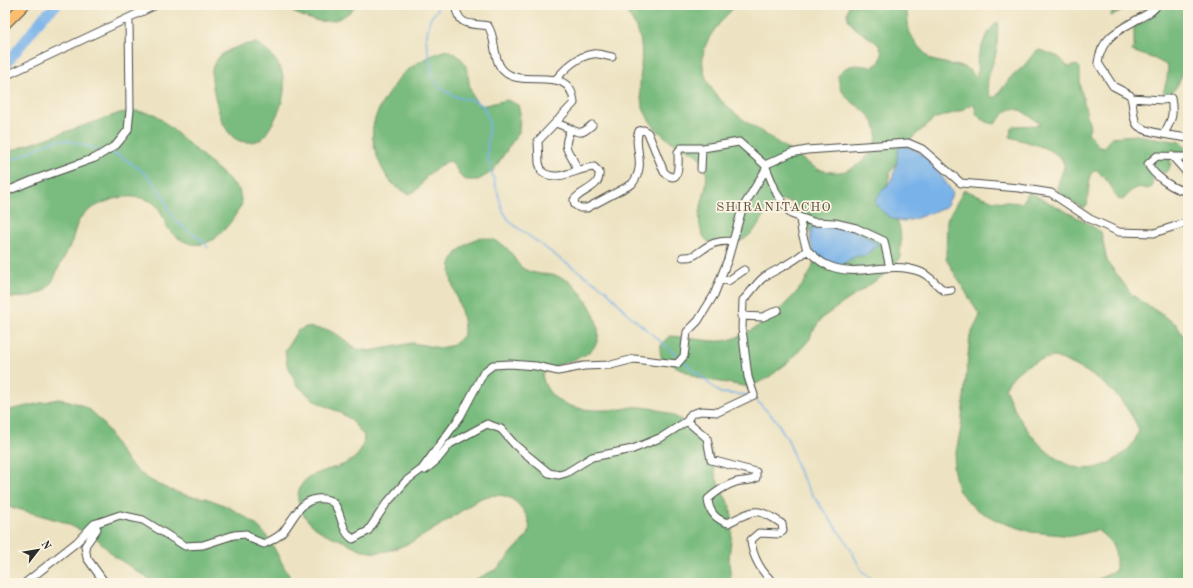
<svg xmlns="http://www.w3.org/2000/svg" width="1193" height="588" font-family="'Old Standard TT',serif">
<rect width="100%" height="100%" fill="#fcf5e5"/>
<filter id="ink" filterUnits="userSpaceOnUse"><feTurbulence type="fractalNoise" baseFrequency=".025" numOctaves="2"/><feDisplacementMap in="SourceGraphic" scale="8" xChannelSelector="R" yChannelSelector="G"/><feConvolveMatrix kernelMatrix="1 2 1 2 8 2 1 2 1" color-interpolation-filters="sRGB"/></filter>
<filter id="wash" filterUnits="userSpaceOnUse"><feTurbulence type="fractalNoise" baseFrequency=".012" numOctaves="4" result="noise"/><feDisplacementMap in="SourceGraphic" scale="16" xChannelSelector="R" yChannelSelector="G"/><feGaussianBlur stdDeviation="0.9" result="paint"/><feColorMatrix in="noise" values="0 0 0 0 0 0 0 0 0 0 0 0 0 0 0 0 0 1.4 0 .05"/><feComposite in="paint" operator="in"/></filter>
<g filter="url(#wash)">
<rect width="100%" height="100%" fill="#ede3c2"/>
<path fill="#7abc7f" stroke="#527455" fill-rule="evenodd" d="M292 5H357C337 27 317 24 293 12Z
M622 5H736C723 20 706 35 703 55 698 93 742 119 768 136 784 147 800 158 817 169 825 171 832 173 841 172 859 169 882 148 876 128 867 102 840 107 838 75 849 62 856 65 872 67L880 62C880 59 882 56 882 53 880 34 838 32 849 5H906L909 31 916 44 931 60 967 68 976 77C979 70 976 64 978 58 981 46 988 29 998 22 997 34 998 46 995 57 991 70 983 83 991 97H996L1010 78 1024 66 1035 52 1040 50 1059 57 1068 67 1077 65 1080 68V86L1090 127 1088 132 1099 147 1103 148 1112 137 1136 135 1181 142 1186 148 1184 152 1171 151 1168 154C1172 163 1172 166 1165 173H1161L1148 166 1153 178 1152 187 1148 189C1133 185 1132 190 1123 200L1118 199 1109 183 1096 169 1090 175 1087 206 1083 208 1059 194C1055 184 1062 176 1064 167 1066 150 1022 141 1010 137L1011 128 1014 126 1041 125C1037 121 1033 119 1028 115 1011 103 1007 110 995 124 980 121 976 117 974 103L960 111 934 119 912 138 890 173 886 189 900 229 901 243 900 257 891 270 823 317 812 332 810 339 791 360 768 378 749 387 698 378 662 359C658 348 660 344 670 336 685 337 709 342 723 341 753 338 808 291 814 262 818 246 806 219 797 206 792 200 780 199 774 204 769 208 764 216 761 221 752 236 738 246 721 246 714 246 706 242 703 235 692 214 710 192 706 171 703 152 685 150 672 142 663 136 653 127 648 118 632 90 646 66 640 38 637 26 628 15 622 5Z
M1113 5H1188C1188 25 1190 86 1167 95L1163 93 1167 79 1168 66 1155 59 1132 51 1134 47V27L1150 18 1148 11 1130 6 1111 16Z
M256 43C298 69 287 106 262 139 253 143 241 144 233 137 223 128 219 113 216 101 214 92 211 80 212 71 214 52 241 44 256 43Z
M446 50C480 60 459 89 481 106L507 100 518 105 520 113 519 132 492 172 478 180H467L462 178 451 161 446 162C441 165 435 169 430 173 421 181 421 191 408 194 403 190 397 188 392 183 381 172 370 142 373 127 375 114 383 101 390 91 395 83 400 75 408 70 419 61 432 55 446 50Z
M135 111 155 114 232 182 239 190 242 204C226 232 204 261 172 233 164 226 163 212 155 204 145 196 125 195 114 199 104 202 92 207 84 214 77 220 74 233 72 241 68 251 63 259 58 269 56 274 53 280 50 285 41 297 19 299 5 297V153L120 113Z
M964 190 994 201 1022 203 1029 192 1084 221 1101 232 1107 261 1132 295 1176 324 1188 344V583H1091L1116 570C1117 549 1113 542 1097 530L1073 536 1031 532 998 521 974 508 958 490 953 467 961 428 970 336 980 316 946 259 947 220ZM1055 357C1092 370 1124 394 1139 430 1134 446 1127 451 1114 460 1066 492 1019 428 1005 388 1017 368 1032 360 1055 357Z
M480 237C493 239 503 242 511 253 514 257 516 262 520 266 532 277 549 272 563 278 581 286 606 324 596 344 587 362 556 360 542 375 549 412 593 412 623 409 628 408 633 406 638 407 664 407 697 424 709 448 715 459 713 469 717 480 720 490 727 498 730 507 735 524 730 542 729 559 729 567 731 575 731 583H468L497 569 528 535C531 527 529 520 525 513 513 495 502 492 481 498 453 515 404 556 371 552 362 551 352 545 343 541 334 537 323 534 316 528 307 521 300 512 298 501 294 458 364 481 364 436L350 419 339 412 315 401 297 385 287 364 285 351 297 331 306 327 328 330 338 335 357 349 371 351 412 343 440 348 454 345 464 334C466 292 423 264 480 237Z
M58 399C112 405 105 446 140 473 154 484 173 492 190 496 194 497 200 497 205 498 222 503 239 512 254 523 273 538 280 564 294 583H155L114 556 95 537 61 521 14 508 5 507V411Z"/>
<path fill="#78b2e9" stroke="#526e8a" d="M901 146C923 145 942 177 953 193L945 208C914 216 900 235 875 203 878 192 883 192 889 183 896 173 897 162 898 150Z
M826 224 851 228 877 243V246L865 256H856L837 267C831 264 823 262 818 258 809 249 808 236 814 225Z"/>
<g fill="none" stroke-linecap="round" stroke-linejoin="round">
<path stroke="#78b2e9" stroke-width="1.5" d="M437 5V10L430 19 426 40 433 80 445 91 459 98 472 100 482 105 485 110 489 122 487 156 503 211 510 222 559 258 605 289 628 314 679 357
M109 152C128 158 150 175 161 193 166 201 168 211 174 218 183 231 201 234 208 248
M5 160C24 160 39 143 58 140 71 139 88 147 101 150
M683 361 720 393 748 395
M754 398 776 420 789 442 798 469 809 490 847 543 862 571 877 583"/>
<path stroke="#78b2e9" stroke-width="10" d="M5 66 44 16 57 5"/>
</g>
</g>
<g filter="url(#ink)">
<g fill="none" stroke-linecap="round" stroke-linejoin="round">
<g stroke="#484742" stroke-width="9">
<path id="street" d="M455 5C459 27 469 23 488 26 497 39 492 62 505 72 525 89 571 63 574 103L538 141 539 163 542 172C559 183 576 168 594 167L599 172C601 188 582 189 574 200L575 205 580 208H587L632 184C648 164 632 146 639 131L644 130 648 133 664 172C681 188 678 161 678 152L681 148H703L739 142 765 165 777 194 791 214 813 222 835 223 856 228 884 241 890 268
M1157 5C1153 12 1147 14 1140 18 1119 30 1101 37 1098 63L1113 86 1130 95C1134 104 1132 114 1136 123 1140 133 1177 136 1188 138
M5 76 156 5
M556 79C565 69 577 56 593 54 598 53 606 56 612 57
M1131 98 1163 100 1171 98C1174 115 1172 119 1164 134
M556 123 571 129C559 154 573 150 577 171
M571 129C581 135 584 132 592 125
M1172 156 1188 174
M1188 157 1157 156 1148 164C1153 175 1176 192 1188 191
M765 165 791 153 807 150 908 143 922 149 961 183 1019 188 1051 193 1090 219 1119 232 1154 233 1188 222
M701 169 702 148
M5 192 36 179 95 158 116 145 121 139 128 130 130 110 129 18
M807 250C813 255 820 262 827 265 857 279 888 260 918 271 931 275 935 285 945 291L951 290
M683 257C695 258 699 251 708 246 716 241 725 241 733 241
M720 279 728 281 744 270
M741 316 763 317 778 310
M687 421 707 438 711 460 756 472V478C749 482 743 480 736 482 724 486 717 491 708 499 709 512 715 519 728 523 754 510 757 506 782 524L783 531 779 534 759 533 751 540C752 556 762 574 775 583
M425 470 437 460 450 444 487 424 501 429 515 445 549 473 559 475 566 473 592 457 633 449 662 437 687 421 691 414 701 411 718 412 754 395 748 377 742 329 743 300C750 294 757 282 764 277 779 268 795 262 807 250L802 233 800 219
M94 524 97 529 85 546 87 558 105 583
M25 583 77 542 94 524 120 515 143 520 185 546 203 545 234 535 246 534 252 539 264 544C270 541 277 538 282 533 293 521 298 502 316 499 346 495 335 527 353 539L368 531 386 504 406 481 422 469 460 417 484 372 493 365 510 364 536 366 558 371 584 366 611 365 634 359 677 364 684 356 687 332 698 321 714 295 728 259 742 209 766 169"/>
</g>
<g stroke="#484742" stroke-width="12">
<path id="primary" d="M5 24 24 5"/>
</g>
<use href="#street" stroke="#fff" stroke-width="7"/>
<use href="#primary" stroke="#fbbe6e" stroke-width="10"/>
</g>
</g>
<g text-anchor="middle" stroke-width="3.5" stroke-linejoin="round" paint-order="stroke">
<g font-size="13" letter-spacing="1" fill="#625340" stroke="#fcf5e5">
<text x="774" y="211">SHIRANITACHO</text>
</g>
</g>
<rect width="1193" height="588" fill="none" stroke="#fcf5e5" stroke-width="20"/>
<g transform="translate(38 550) rotate(59)" stroke="#fcf5e5" stroke-width="3" paint-order="stroke">
<path d="M0-3L7 15L0 10L-7 15Z" fill="#2b2b2b"/>
<text y="-6" font-size="11" font-weight="bold" text-anchor="middle" fill="#2b2b2b">N</text>
</g>
</svg>
